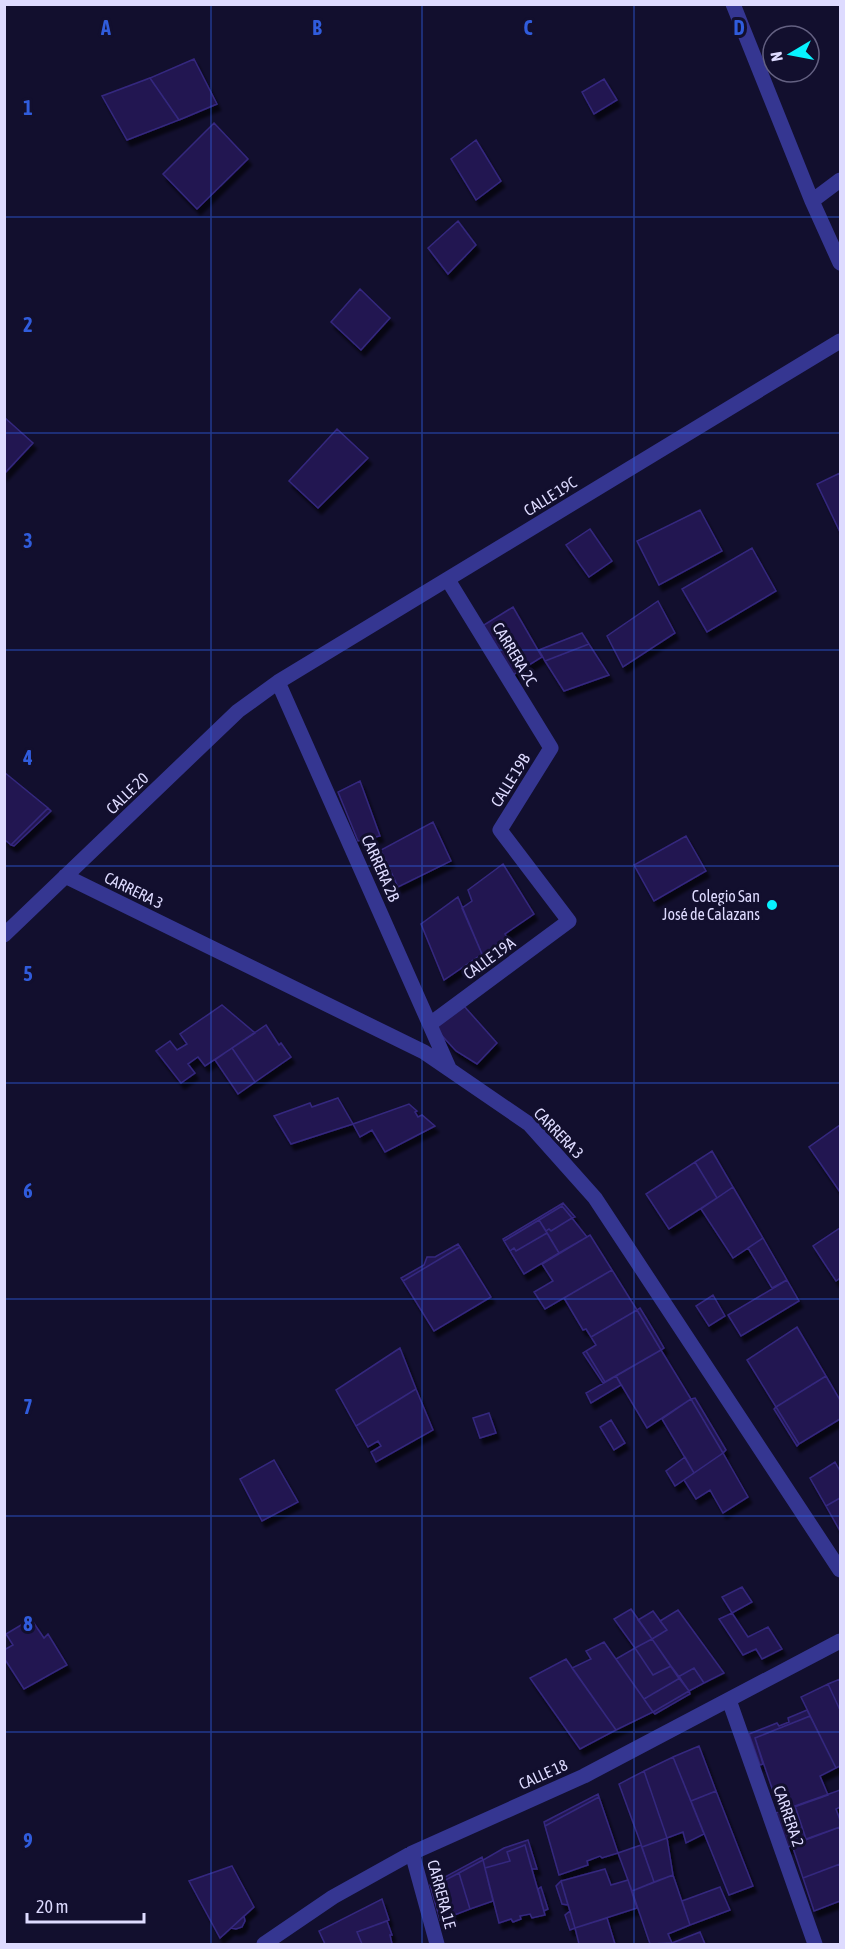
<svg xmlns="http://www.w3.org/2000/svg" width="845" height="1949" font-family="'Asap Condensed',sans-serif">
<defs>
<filter id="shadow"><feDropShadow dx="3.5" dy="6" stdDeviation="1.5" flood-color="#0009"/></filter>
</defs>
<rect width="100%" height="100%" fill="#120f2e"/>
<path fill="#211951" stroke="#35287f" stroke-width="1.5" filter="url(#shadow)" d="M194 59 217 104 179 120 150 78Z
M150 78 179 120 127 140 102 96Z
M604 79 617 100 594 114 582 92Z
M214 123 248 159 197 209 163 174Z
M476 140 501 181 476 200 451 159Z
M458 221 476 245 448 274 428 248Z
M360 289 390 318 361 350 331 322Z
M4 417 33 443 4 474Z
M337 429 368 458 318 508 289 481Z
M840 473V532L817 484Z
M700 510 722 551 659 585 637 541Z
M590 529 612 561 589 577 566 545Z
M752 548 776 591 707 632 682 589Z
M658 601 675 633 623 667 607 636Z
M513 607 542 657 508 678 479 628Z
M582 633 589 644 545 661 539 650Z
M589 644 609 675 564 691 545 661Z
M4 772 48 808 11 845 4 839Z
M360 781 380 836 358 841 338 792Z
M48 808 51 811 14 846 11 845Z
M433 822 451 861 398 887 381 850Z
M686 836 706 871 654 901 634 865Z
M503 864 534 914 505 934 507 937 482 954 462 908 472 901 468 890Z
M458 897 482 954 444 980 421 924Z
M222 1005 255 1033 205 1066 198 1057 188 1064 195 1073 181 1083 156 1051 170 1041 177 1050 187 1044 180 1034Z
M464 1006 497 1043 477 1064 456 1051 434 1027Z
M266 1025 279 1045 281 1043 291 1057 255 1082 232 1048Z
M232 1048 255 1082 238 1094 215 1060Z
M338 1098 353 1124 291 1144 274 1116 310 1103 312 1107Z
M409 1104 417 1111 415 1112 418 1117 422 1115 435 1126 385 1152 372 1130 360 1137 353 1124Z
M840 1125V1192L809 1147Z
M712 1151 733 1187 717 1198 695 1162Z
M695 1162 717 1198 669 1229 646 1194Z
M733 1187 763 1238 733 1258 701 1209Z
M563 1203 575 1217 572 1218 562 1206 504 1241 503 1239Z
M562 1206 572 1218 551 1231 549 1229 546 1231 539 1220Z
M572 1218 587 1237 559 1253 546 1231 549 1229 551 1231Z
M539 1220 547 1233 516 1251 514 1248 510 1251 504 1241Z
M840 1228V1278L836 1281 813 1246Z
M547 1233 559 1253 524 1274 510 1251 514 1248 516 1251Z
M590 1235 612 1270 545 1309 534 1292 553 1281 542 1264Z
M763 1238 787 1280 772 1288 748 1248Z
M458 1244 460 1247 403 1281 401 1278 424 1265 427 1257H435Z
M460 1247 491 1297 434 1331 403 1281Z
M612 1270 637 1310 591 1337 586 1329 583 1330 564 1298Z
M787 1280 799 1301 741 1336 728 1315Z
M713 1295 725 1316 709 1326 696 1306Z
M640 1308 657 1336 664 1348 661 1350 637 1310Z
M637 1310 661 1350 605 1382 586 1351 596 1345 591 1337Z
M797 1327 826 1376 776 1407 747 1360Z
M400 1348 416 1389 356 1426 336 1390Z
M661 1350 691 1399 647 1428 616 1376Z
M586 1351 605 1382 603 1383 583 1353Z
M616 1376 621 1385 591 1403 586 1393Z
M826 1376 840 1400V1419L799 1444 776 1407Z
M416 1389 433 1430 376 1462 371 1452 381 1446 378 1441 368 1447 356 1426Z
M695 1398 726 1450 723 1453 691 1399Z
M691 1399 723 1453 694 1473 662 1419Z
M776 1407 799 1444 797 1446 774 1409Z
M489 1413 496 1433 480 1438 473 1418Z
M611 1420 625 1443 614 1450 600 1427Z
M723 1453 748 1497 723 1513 710 1490 696 1499 684 1480Z
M685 1457 694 1473 675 1486 666 1471Z
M274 1460 298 1502 262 1521 240 1479Z
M835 1462 840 1471V1498L826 1506 810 1478Z
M840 1498V1531L826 1506Z
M742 1587 752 1602 732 1613 722 1597Z
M631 1609 652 1639 635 1648 614 1619Z
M678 1610 724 1673 704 1683 694 1668 678 1677 652 1639 667 1630 660 1621Z
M653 1611 667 1630 652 1639 638 1620Z
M732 1613 748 1637 768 1627 782 1649 762 1659 756 1649 743 1655 719 1619Z
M31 1619 44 1638 48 1634 67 1665 24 1689 4 1658V1650L13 1645 6 1634Z
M652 1639 671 1666 653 1675 635 1648Z
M604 1642 653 1712 616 1730 572 1668 591 1659 586 1651Z
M635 1648 653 1675 671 1666 680 1678 644 1699 616 1659Z
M566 1659 616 1730 580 1749 530 1678Z
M694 1668 704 1683 689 1691 678 1677Z
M680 1678 689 1691 653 1712 644 1699Z
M840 1679V1710L828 1684Z
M828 1684 840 1710V1766L836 1768 801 1697Z
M689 1691 690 1694 655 1714 653 1712Z
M807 1710 810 1716 755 1738 763 1764 760 1765 749 1734 777 1723 779 1726 789 1722 788 1718Z
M810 1716 836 1768 820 1776 828 1795 780 1812 755 1738Z
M699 1746 716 1791 691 1801 673 1757Z
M673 1757 704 1834 686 1843 683 1832 667 1838 644 1771Z
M644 1771 667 1838 642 1847 619 1784Z
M840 1790V1807L836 1809 840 1820V1827L806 1839 795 1806Z
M716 1791 753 1886 729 1895 691 1801Z
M598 1794 599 1797 545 1826 544 1822Z
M599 1797 618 1853 602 1858 600 1856 587 1861 588 1865 559 1875 545 1826Z
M795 1806 806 1839 792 1845 780 1812Z
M780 1812 792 1845 785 1849 775 1813Z
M840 1827V1864L803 1878 792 1845Z
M667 1838 673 1875 654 1882 642 1847Z
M528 1840 537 1869H532L525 1845 507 1852 510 1861 485 1868 483 1860 504 1848Z
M525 1845 545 1915 532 1918 530 1914 520 1916 521 1919 513 1922 511 1919 499 1923 485 1868 510 1861 507 1852Z
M641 1845 654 1882 632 1891 618 1853Z
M482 1857 483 1860 434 1886 444 1919 440 1920 430 1885Z
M483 1860 493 1901 470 1909 459 1873Z
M840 1864V1901L814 1911 803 1878Z
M232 1866 254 1907 220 1938 189 1881Z
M605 1869 611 1885 628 1880 637 1908 575 1928 561 1881Z
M459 1873 470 1909 444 1919 434 1886Z
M673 1875 690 1925 668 1934 672 1943 650 1944 632 1891Z
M561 1881 568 1905 562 1904 556 1886Z
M541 1887 548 1909 544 1911 538 1889Z
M720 1887 730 1910 690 1925 682 1901Z
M382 1899 389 1920 357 1932 362 1944H325L319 1931Z
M570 1911 575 1928 570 1930 565 1915Z
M244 1916 245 1921 242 1927 236 1929 231 1928Z
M607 1918 615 1944H579L575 1928Z
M387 1921 392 1935H390L392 1944H362L357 1932Z
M700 1932 705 1944H668L672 1943Z"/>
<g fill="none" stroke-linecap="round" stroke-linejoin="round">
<path stroke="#353691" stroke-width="15" d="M733 4 812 201 840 263
M812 201 840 180
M278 682 449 1068
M65 876 424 1052 529 1124 595 1198 840 1570
M4 935 238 711 278 682 840 341
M430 1024 569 921 500 830 551 748 448 580
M729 1700 815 1944
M412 1853 437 1944
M264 1944 333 1897 412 1853 584 1776 840 1641"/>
</g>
<path fill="none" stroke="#305cdc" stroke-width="1.5" stroke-opacity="0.55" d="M211 4V1944M422 4V1944M634 4V1944M4 217H840M4 433H840M4 650H840M4 866H840M4 1083H840M4 1299H840M4 1516H840M4 1732H840"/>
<circle fill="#07f2ff" stroke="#120f2e" stroke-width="2" cx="772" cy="905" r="6"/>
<g text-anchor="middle" stroke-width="6" stroke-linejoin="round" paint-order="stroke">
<g font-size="16" fill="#dedbff" stroke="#120f2e">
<text transform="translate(550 496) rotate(-32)" y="6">CALLE 19C</text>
<text transform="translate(515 654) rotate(59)" y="6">CARRERA 2C</text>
<text transform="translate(510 780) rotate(-58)" y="6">CALLE 19B</text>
<text transform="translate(127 793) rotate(-44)" y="6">CALLE 20</text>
<text transform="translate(381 868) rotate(66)" y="6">CARRERA 2B</text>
<text transform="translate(134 890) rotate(26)" y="6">CARRERA 3</text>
<text transform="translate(489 958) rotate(-36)" y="6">CALLE 19A</text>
<text transform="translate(559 1133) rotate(46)" y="6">CARRERA 3</text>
<text transform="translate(543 1774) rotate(-24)" y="6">CALLE 18</text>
<text transform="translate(789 1816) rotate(71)" y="6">CARRERA 2</text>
<text transform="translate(442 1894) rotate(75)" y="6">CARRERA 1E</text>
</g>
<g font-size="16" fill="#dedbff" stroke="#120f2e" text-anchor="end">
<text x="760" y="902">Colegio San<tspan x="760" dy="18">José de Calazans</tspan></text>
</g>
</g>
<g font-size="20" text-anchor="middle" font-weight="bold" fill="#305cdc" stroke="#120f2e" stroke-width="6" stroke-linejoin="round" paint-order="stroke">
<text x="106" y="35">A</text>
<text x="317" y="35">B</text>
<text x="528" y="35">C</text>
<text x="739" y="35">D</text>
<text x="28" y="115">1</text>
<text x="28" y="332">2</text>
<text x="28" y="548">3</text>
<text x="28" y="765">4</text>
<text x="28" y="981">5</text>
<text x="28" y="1198">6</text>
<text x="28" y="1414">7</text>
<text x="28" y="1631">8</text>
<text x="28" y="1848">9</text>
</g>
<rect width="845" height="1949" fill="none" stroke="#dedbff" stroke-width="12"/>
<g transform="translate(791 54) rotate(260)"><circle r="28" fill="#120f2e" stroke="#646182" stroke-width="1.5"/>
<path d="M0-4.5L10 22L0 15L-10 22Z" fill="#07f2ff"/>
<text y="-9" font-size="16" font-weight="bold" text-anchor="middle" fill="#dedbff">N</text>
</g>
<path d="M27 1913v9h117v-9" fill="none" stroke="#dedbff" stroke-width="3"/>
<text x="36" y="1913" font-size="18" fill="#dedbff" stroke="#120f2e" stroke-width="4.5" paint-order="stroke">20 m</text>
</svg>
